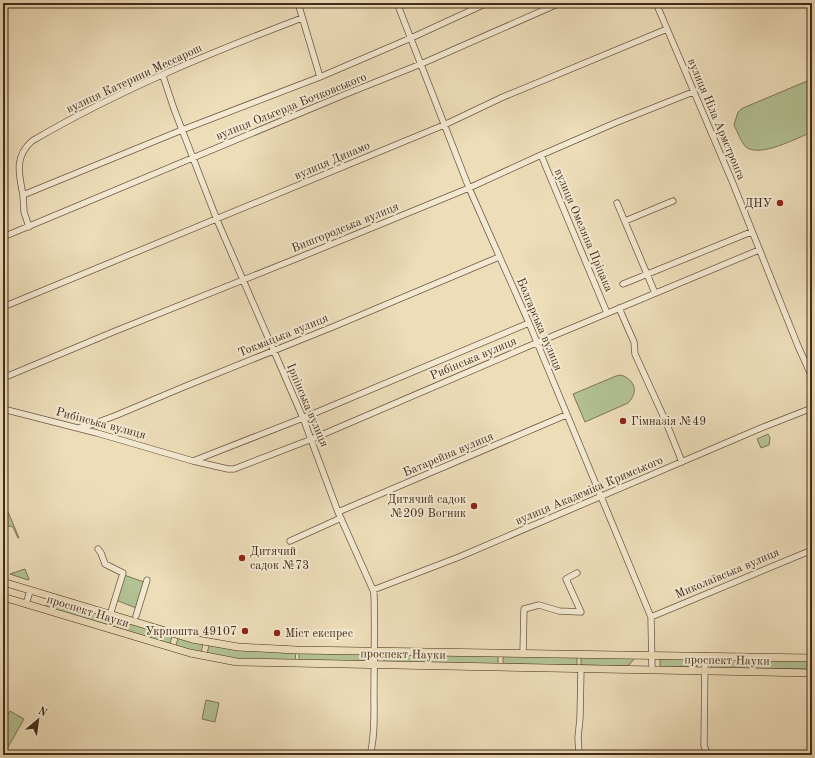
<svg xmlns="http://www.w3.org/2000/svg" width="815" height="758" font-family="'Old Standard TT',serif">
<rect width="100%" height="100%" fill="#edddb9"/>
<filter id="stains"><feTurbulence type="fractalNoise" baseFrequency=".005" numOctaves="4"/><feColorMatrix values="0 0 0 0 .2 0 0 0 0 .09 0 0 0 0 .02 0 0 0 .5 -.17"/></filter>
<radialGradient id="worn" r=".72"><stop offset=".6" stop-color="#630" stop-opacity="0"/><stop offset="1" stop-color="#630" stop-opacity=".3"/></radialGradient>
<path fill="#b3c294" stroke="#7c7658" d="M812 79V132C797 138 760 158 746 147 741 142 737 131 734 125L738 112 743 108Z
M621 375C635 380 639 392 628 403L585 422 573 394 616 376Z
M768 434 770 438 769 445 761 448 757 439Z
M6 507 19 538H18L13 527 10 526 3 527V508Z
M25 569 29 579 28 580 10 574Z
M124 575 144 582 136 608 116 600Z
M48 599 172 636 170 644 46 607Z
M178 638 203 644 201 653 176 646Z
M209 645 296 652 295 661 237 659 207 654Z
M299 652 366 654 365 662 299 661Z
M384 654 498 656V664L384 662Z
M503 656 577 657V665L503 664Z
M581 657 635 658 628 666 581 665Z
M660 658 697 659V667H660Z
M712 659 808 661V669L711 668Z
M206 700 219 703 215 722 202 719Z
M10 711 24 719 8 747 3 744V722Z"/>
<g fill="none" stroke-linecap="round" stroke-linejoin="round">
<g stroke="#6f5842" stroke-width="7">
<path id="minor" d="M298 3 320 77
M397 3 469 188 529 323 651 617 652 670
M656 3 732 181 798 346 812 377
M163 76 174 109 217 220 303 418 338 512 373 590 374 594C375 628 374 662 374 696 374 715 375 737 370 755
M541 155 607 313
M23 195C19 174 14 157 32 141 117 91 210 53 302 18
M617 203 655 293
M625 221 673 201
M29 227 24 212 23 195 182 130 320 77 411 38 487 3
M3 237 346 94 421 64 560 3
M623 284 751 232
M3 307 444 125 503 97 667 29
M619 308 634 342 635 354 666 422 682 462
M3 378 113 332 298 258 469 188 541 155 615 123 693 92
M3 409 97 433 193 461 228 469H234L312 439 536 343 759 250
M81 427 88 426 117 415 186 386 335 326 499 257
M193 461 303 418 529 323
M338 512 566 415
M290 541 341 518
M98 549 101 553 105 564 123 573 110 615
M373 590 459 557 761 428 812 408
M26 604 30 591
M136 616 147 580
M651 617 812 550
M523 653 524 609 539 605 559 611 581 612 566 579 577 573
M705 656 704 746 708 755
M581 668 580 718 578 738 579 753 582 755"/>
</g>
<g stroke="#452b1b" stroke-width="8">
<path id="major" d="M3 582 192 639 238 647 296 650 812 658
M3 597 190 653 237 662 812 673"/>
</g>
<use href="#minor" stroke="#f3e9d2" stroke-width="5.5"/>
<use href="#major" stroke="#edddb9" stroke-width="7"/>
</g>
<g fill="#8f2418" stroke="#f3e9d2" stroke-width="1.5">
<circle cx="780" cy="203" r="4"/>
<circle cx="623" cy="421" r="4"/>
<circle cx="474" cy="506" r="4"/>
<circle cx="242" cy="558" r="4"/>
<circle cx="245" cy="631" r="4"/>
<circle cx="277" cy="633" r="4"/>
</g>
<g text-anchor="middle" stroke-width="4" stroke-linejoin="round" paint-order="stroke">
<g font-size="12" fill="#452b1b" stroke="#f3e9d2">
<text transform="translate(134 78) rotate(-25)" y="4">вулиця Катерини Мессарош</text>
<text transform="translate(291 106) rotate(-22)" y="4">вулиця Ольгерда Бочковського</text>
<text transform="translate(717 119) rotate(67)" y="4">вулиця Ніла Армстронга</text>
<text transform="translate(332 160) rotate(-23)" y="4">вулиця Динамо</text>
<text transform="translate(345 227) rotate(-22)" y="4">Вишгородська вулиця</text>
<text transform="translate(584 230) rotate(67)" y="4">вулиця Омеляна Пріцака</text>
<text transform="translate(540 324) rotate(67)" y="4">Болгарська вулиця</text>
<text transform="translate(283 335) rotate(-22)" y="4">Токмацька вулиця</text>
<text transform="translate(473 358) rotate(-23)" y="4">Рибінська вулиця</text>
<text transform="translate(308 405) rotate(67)" y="4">Ірпінська вулиця</text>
<text transform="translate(101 423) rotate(15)" y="4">Рибінська вулиця</text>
<text transform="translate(448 454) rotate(-23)" y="4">Батарейна вулиця</text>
<text transform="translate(589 490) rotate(-23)" y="4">вулиця Академіка Кримського</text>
<text transform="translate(727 573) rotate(-23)" y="4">Миколаївська вулиця</text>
<text transform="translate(88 611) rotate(17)" y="4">проспект Науки</text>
<text transform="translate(403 654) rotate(1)" y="4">проспект Науки</text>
<text transform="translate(727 660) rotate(1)" y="4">проспект Науки</text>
</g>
<g font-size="12" fill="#452b1b" stroke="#f3e9d2" text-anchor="end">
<text x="772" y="207">ДНУ</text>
<text x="631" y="425" text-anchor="start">Гімназія №49</text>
<text x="466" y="503">Дитячий садок<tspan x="466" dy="14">№209 Вогник</tspan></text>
<text x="250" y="555" text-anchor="start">Дитячий<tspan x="250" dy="14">садок №73</tspan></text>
<text x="237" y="635">Укрпошта 49107</text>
<text x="285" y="637" text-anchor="start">Міст експрес</text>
</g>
</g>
<rect width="815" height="758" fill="none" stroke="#edddb9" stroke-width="16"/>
<rect x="4" y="4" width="807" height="750" fill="none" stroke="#452b1b" stroke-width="2"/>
<rect x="8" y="8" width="799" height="742" fill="none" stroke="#452b1b"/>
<g transform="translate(38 720) rotate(29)" stroke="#f3e9d2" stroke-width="3" paint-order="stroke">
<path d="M0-3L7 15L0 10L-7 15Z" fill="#452b1b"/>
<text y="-6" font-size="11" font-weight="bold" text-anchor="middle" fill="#452b1b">N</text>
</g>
<rect width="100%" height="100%" filter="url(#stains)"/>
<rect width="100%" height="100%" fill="url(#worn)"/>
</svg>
